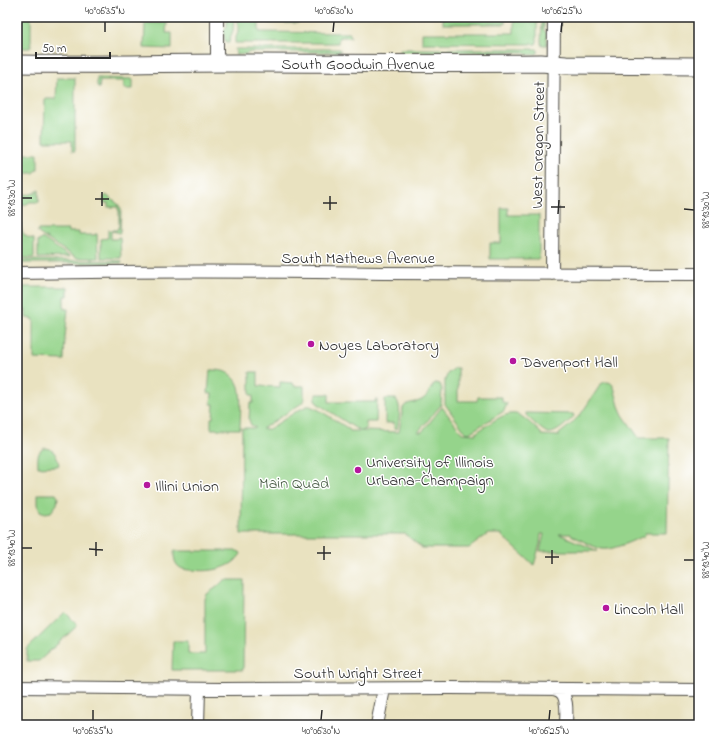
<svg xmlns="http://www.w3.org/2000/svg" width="716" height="742" font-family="'Indie Flower',sans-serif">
<rect width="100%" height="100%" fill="#fff"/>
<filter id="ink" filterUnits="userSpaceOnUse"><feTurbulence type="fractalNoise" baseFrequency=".025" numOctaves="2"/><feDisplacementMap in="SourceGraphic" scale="8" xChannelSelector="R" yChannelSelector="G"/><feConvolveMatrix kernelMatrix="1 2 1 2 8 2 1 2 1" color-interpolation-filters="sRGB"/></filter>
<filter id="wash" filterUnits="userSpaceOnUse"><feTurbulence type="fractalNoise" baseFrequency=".012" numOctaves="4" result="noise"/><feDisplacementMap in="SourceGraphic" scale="16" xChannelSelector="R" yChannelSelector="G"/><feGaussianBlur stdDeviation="0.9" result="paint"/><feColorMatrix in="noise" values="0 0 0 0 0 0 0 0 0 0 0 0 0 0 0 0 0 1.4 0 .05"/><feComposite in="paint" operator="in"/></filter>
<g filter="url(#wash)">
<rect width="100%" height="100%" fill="#e9e2c0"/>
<path fill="#95d48b" stroke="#60805b" d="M17 17H31V47L30 48H17Z
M227 17H234L233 31 230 38 229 43H226L224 37V30L227 26Z
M238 17H259V32L350 33 351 37H339L338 43H235V40L238 32Z
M269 17H298V23H269Z
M443 17H505V24H443Z
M514 17H537V42L536 44 422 43V33H514Z
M542 17H544V30L547 34V45H543L541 44Z
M146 23H167L166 33H172V49L144 48 145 24Z
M235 49H340V52H248L246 54 236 55Z
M400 49H537L538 50V53C531 55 529 56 522 52H400Z
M57 78H75V151H72V141H44L45 99H56Z
M97 78 133 79V89H124V81H100L99 89 97 87Z
M22 154H38V169L36 170 34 173C26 173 19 173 19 183 19 187 19 190 21 193 28 196 34 194 39 190V202H30L25 205H22L21 213 17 206V172H22Z
M106 195 118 204 121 209 120 233H118L117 232 111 231V239H117L118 237H120L121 258H101V239L108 238V230H117L118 227H119V210H118V207H108V203H104V197Z
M501 208H508V215H539V259H490V243H501Z
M17 223H21C21 232 24 238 34 239V258H17Z
M38 230H68V232H79V235H95V234H97L98 258H76L38 233Z
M42 238 70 257 38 258V241L41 240Z
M17 260 122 261V263H17Z
M17 287H68V296H64V309H68L65 337 64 360 34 359V319L26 318V310H17Z
M455 368H458V401H477L478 397H502V402L507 403 504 411 469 433 465 432 445 404V380L448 373Z
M210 370C215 370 221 370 226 372 230 374 235 378 237 382 243 391 240 418 240 429H211V418H213L214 404H211L212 394 208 393Z
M250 372H258V386L280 387V382L293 383 294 386H304V399L302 403 262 429H269L297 411 307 406H310L319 410 349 429 350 431H362L355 428 317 403 316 401V394H329V402H375V400H377L376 422H366V429L362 431 399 432 403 408C407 401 416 404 423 399 429 395 430 388 435 383L440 384 442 389 441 405 418 432H422L442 407 462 433 476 434 477 432C487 426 506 409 519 415 527 419 534 427 541 433V435L559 436V434L569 426 581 414 601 384C606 381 611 381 614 387L619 406 623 415 639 438H669L667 533H645V535L644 536C634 540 612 551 602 549 593 547 581 540 573 536L571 535V534H559L598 551H540L544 534H541L540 544 534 565 502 536V534H488L469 548H422L405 534H241L242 428H256L251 425 249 420 250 403H253V395H250Z
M385 399H396C402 407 399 420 397 429H394V423H385Z
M526 413 573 414 574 416C570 421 555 435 548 433 542 431 531 420 526 415Z
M45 448C54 448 57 456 59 465L57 466 38 467C38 460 36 451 45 448Z
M40 494H56L58 497 57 504 51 512 45 513 40 511 38 504V495Z
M174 551H237L240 552 241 554C239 556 237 559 235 561 224 570 206 572 193 570 188 570 182 570 178 566 174 562 174 556 174 551Z
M224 580H244L243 670H172L173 641H188V654H205V599L207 594 217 587Z
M65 612 78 625 39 661H27V649Z"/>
</g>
<g filter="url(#ink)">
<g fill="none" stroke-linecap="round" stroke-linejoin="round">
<g stroke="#484641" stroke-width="14">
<path id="street" d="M217 63V17
M17 273C139 271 261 271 383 273L699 274
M552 274 554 17
M17 687 223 689 450 688 699 690
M552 689C555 689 557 690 559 691 569 696 566 716 566 725
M198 725 199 689
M377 725 384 689"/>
</g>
<g stroke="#484641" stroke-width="19">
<path id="secondary" d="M17 64C89 65 160 63 232 63 335 63 438 64 541 63L566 65 699 66"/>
</g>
<use href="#street" stroke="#fff" stroke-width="12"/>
<use href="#secondary" stroke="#fff" stroke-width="17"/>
</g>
</g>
<path fill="none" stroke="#2b2b2b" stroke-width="1.5" d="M105 32V22M333 32 334 22M561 32 562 22M22 198H32M95 199H109M323 203H337M102 206V192M551 207H565M684 209 694 210M330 210V196M558 214 559 200M22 548H32M89 549 103 550M317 553H331M96 556V542M545 557H559M324 560V546M684 560H694M552 564V550M93 720V710M321 720 322 710M549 720 550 710"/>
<g fill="#b5179e" stroke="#fff" stroke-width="1.5">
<circle cx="311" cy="344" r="4"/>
<circle cx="513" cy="361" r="4"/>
<circle cx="358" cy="470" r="4"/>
<circle cx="147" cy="485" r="4"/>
<circle cx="606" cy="608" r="4"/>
</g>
<g text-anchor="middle" stroke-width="3" stroke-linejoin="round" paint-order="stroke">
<g font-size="16" fill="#2b2b2b" stroke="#fff">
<text x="358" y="69">South Goodwin Avenue</text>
<text transform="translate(537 145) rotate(-89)" y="6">West Oregon Street</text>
<text x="358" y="263">South Mathews Avenue</text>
<text x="358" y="678">South Wright Street</text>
</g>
<g font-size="16" fill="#2b2b2b" stroke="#fff" text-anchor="start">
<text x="319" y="350">Noyes Laboratory</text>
<text x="521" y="367">Davenport Hall</text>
<text x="366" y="467">University of Illinois<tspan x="366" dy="18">Urbana-Champaign</tspan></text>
<text x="155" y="491">Illini Union</text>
<text x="614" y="614">Lincoln Hall</text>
</g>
<g font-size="16" fill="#4b5e48" stroke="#fff">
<text x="294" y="488">Main Quad</text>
</g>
</g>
<rect width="716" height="742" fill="none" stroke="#fff" stroke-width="44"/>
<path d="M36 52v6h74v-6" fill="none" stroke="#2b2b2b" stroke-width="2"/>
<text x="42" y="52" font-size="12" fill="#2b2b2b" stroke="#ffffff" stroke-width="3" paint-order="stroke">50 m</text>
<rect x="22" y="22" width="672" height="698" fill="none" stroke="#2b2b2b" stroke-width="1.5"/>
<g font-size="10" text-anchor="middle" fill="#2b2b2b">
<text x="105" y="14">40°06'35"N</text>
<text x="334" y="14">40°06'30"N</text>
<text x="562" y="14">40°06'25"N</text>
<text transform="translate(11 198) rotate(-90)" y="4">88°13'30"W</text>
<text transform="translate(705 210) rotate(-90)" y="4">88°13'30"W</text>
<text transform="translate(11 548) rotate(-90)" y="4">88°13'40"W</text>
<text transform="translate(705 560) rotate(-90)" y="4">88°13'40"W</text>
<text x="93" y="734">40°06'35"N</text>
<text x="321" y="734">40°06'30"N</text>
<text x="549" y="734">40°06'25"N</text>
</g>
</svg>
